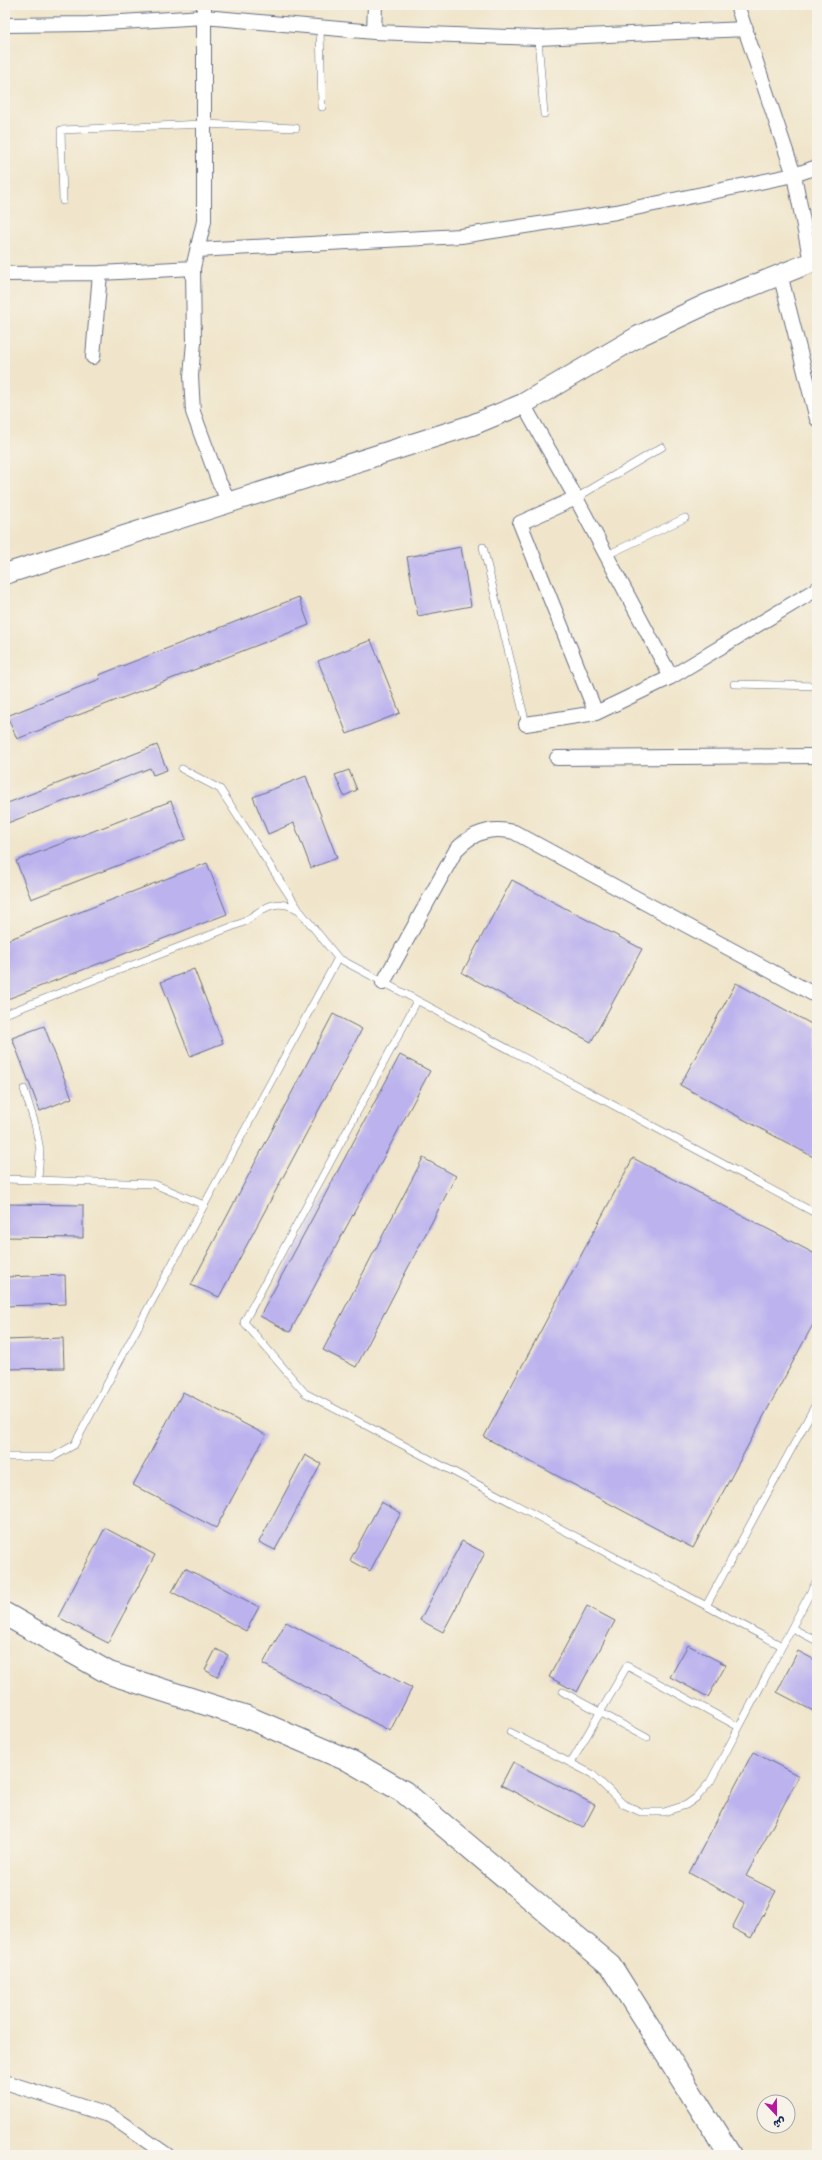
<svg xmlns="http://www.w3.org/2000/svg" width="822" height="2160" font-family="'Gochi Hand','Playpen Sans Arabic',sans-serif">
<rect width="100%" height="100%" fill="#f7f3e8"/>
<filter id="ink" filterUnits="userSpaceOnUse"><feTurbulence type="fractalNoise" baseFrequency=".025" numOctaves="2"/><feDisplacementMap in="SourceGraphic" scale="8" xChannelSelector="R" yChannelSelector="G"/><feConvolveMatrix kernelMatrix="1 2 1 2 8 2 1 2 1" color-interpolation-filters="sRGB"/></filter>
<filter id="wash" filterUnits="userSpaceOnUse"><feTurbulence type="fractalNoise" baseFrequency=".012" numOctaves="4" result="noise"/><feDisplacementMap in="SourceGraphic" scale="16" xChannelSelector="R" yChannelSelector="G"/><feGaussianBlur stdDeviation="0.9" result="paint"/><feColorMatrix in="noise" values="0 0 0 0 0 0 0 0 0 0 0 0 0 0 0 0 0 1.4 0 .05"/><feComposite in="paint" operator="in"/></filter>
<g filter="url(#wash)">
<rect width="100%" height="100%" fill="#f0e5ca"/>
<g id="blocks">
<path fill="#bbb2ee" d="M461 547 471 606 418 616 407 557Z
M299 597 309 625 17 739 7 716 100 679 99 675Z
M371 640 400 713 347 734 318 661Z
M157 745 167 770 153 775 150 768 5 824V804Z
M349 770 357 790 344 796 335 775Z
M306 776 337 858 311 868 294 823 268 834 253 797Z
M171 801 186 839 31 899 16 861Z
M207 863 227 914 5 1000V941Z
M512 880 642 949 591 1042 462 973Z
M194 969 223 1043 190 1056 161 982Z
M736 983 817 1027V1159L680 1085Z
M333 1014 362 1029 219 1297 191 1285Z
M44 1026 72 1098 40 1111 12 1038Z
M400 1055 430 1071 290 1332 260 1316Z
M423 1158 456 1176 356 1367 323 1350Z
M633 1158 817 1255V1317L693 1548 484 1437Z
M5 1204 83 1205V1238L5 1237Z
M65 1275 66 1304 5 1306V1277Z
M63 1338 64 1368 5 1369V1340Z
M183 1392 266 1435 216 1528 133 1485Z
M305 1455 321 1464 275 1550 259 1542Z
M381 1502 401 1513 370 1571 350 1560Z
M105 1528 155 1555 108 1643 58 1617Z
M462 1541 485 1553 443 1632 420 1620Z
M185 1568 259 1607 246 1631 172 1592Z
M587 1606 615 1621 577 1692 549 1677Z
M286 1622 412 1688 390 1731 263 1664Z
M688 1645 726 1665 708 1697 670 1677Z
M216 1649 228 1655 217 1677 205 1670Z
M798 1651 817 1661V1713L777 1692Z
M753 1752 799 1776 746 1876 776 1891 751 1938 732 1928 745 1903 689 1873Z
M513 1762 595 1805 583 1828 501 1785Z"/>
</g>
</g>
<g filter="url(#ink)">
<use href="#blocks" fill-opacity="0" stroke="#666f84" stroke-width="1"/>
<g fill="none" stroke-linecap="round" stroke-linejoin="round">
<g stroke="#666f84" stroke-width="8">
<path id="service" d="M320 28 322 107
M538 38 544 114
M63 201 61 130 204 124 296 128
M576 498 662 447
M483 547 526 724
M607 555 685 518
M734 684 817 686
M182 769 220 789 299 910 338 958
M417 1001 244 1322 305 1393 782 1646
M5 1014 244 922C264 908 275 897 299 910
M24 1089 35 1124 40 1150 38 1180
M5 1179 154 1184 204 1205
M5 1457H53L74 1445 338 958 817 1214
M706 1606 817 1402
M792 1628 817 1641
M563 1692 647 1738
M510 1732 592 1774 623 1804 641 1812H664L686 1805 697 1797 710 1782 817 1580
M571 1763 627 1666 739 1727"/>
</g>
<g stroke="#666f84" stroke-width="16">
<path id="minor" d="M204 5V221L193 268 194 342 191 376 193 412 218 480 229 501
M737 5 794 175 811 262
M5 25 88 24 204 17 374 32 538 38 746 29
M374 32 375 5
M197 250 461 236 616 212 794 175 817 167
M5 274 100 273 193 268
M780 274 817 419
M93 357 100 273
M523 404 576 498 671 677
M576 498 520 523 596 713
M526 724 596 713 671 677 817 589
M557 758 817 756
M383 983 456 850C472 833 490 826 514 832L817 996
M5 2082 111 2116 167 2155"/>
</g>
<g stroke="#666f84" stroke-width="22">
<path id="secondary" d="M5 574 472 425 523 404 639 336 707 304 817 260"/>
</g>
<g stroke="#666f84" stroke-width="24">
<path id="primary" d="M5 1614 109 1673 247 1717 352 1762 404 1792 610 1965 730 2155"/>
</g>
<use href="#service" stroke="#fff" stroke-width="7"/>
<use href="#minor" stroke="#fff" stroke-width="14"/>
<use href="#secondary" stroke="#fff" stroke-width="20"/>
<use href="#primary" stroke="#fff" stroke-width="22"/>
</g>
</g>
<rect width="822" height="2160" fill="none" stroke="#f7f3e8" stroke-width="20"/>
<g transform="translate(776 2114) rotate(158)"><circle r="19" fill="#f7f3e8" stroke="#9fa5b1"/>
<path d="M0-3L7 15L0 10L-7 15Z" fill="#b5179e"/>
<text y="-6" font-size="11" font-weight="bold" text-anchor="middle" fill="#1b2f5e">ش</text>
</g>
</svg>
